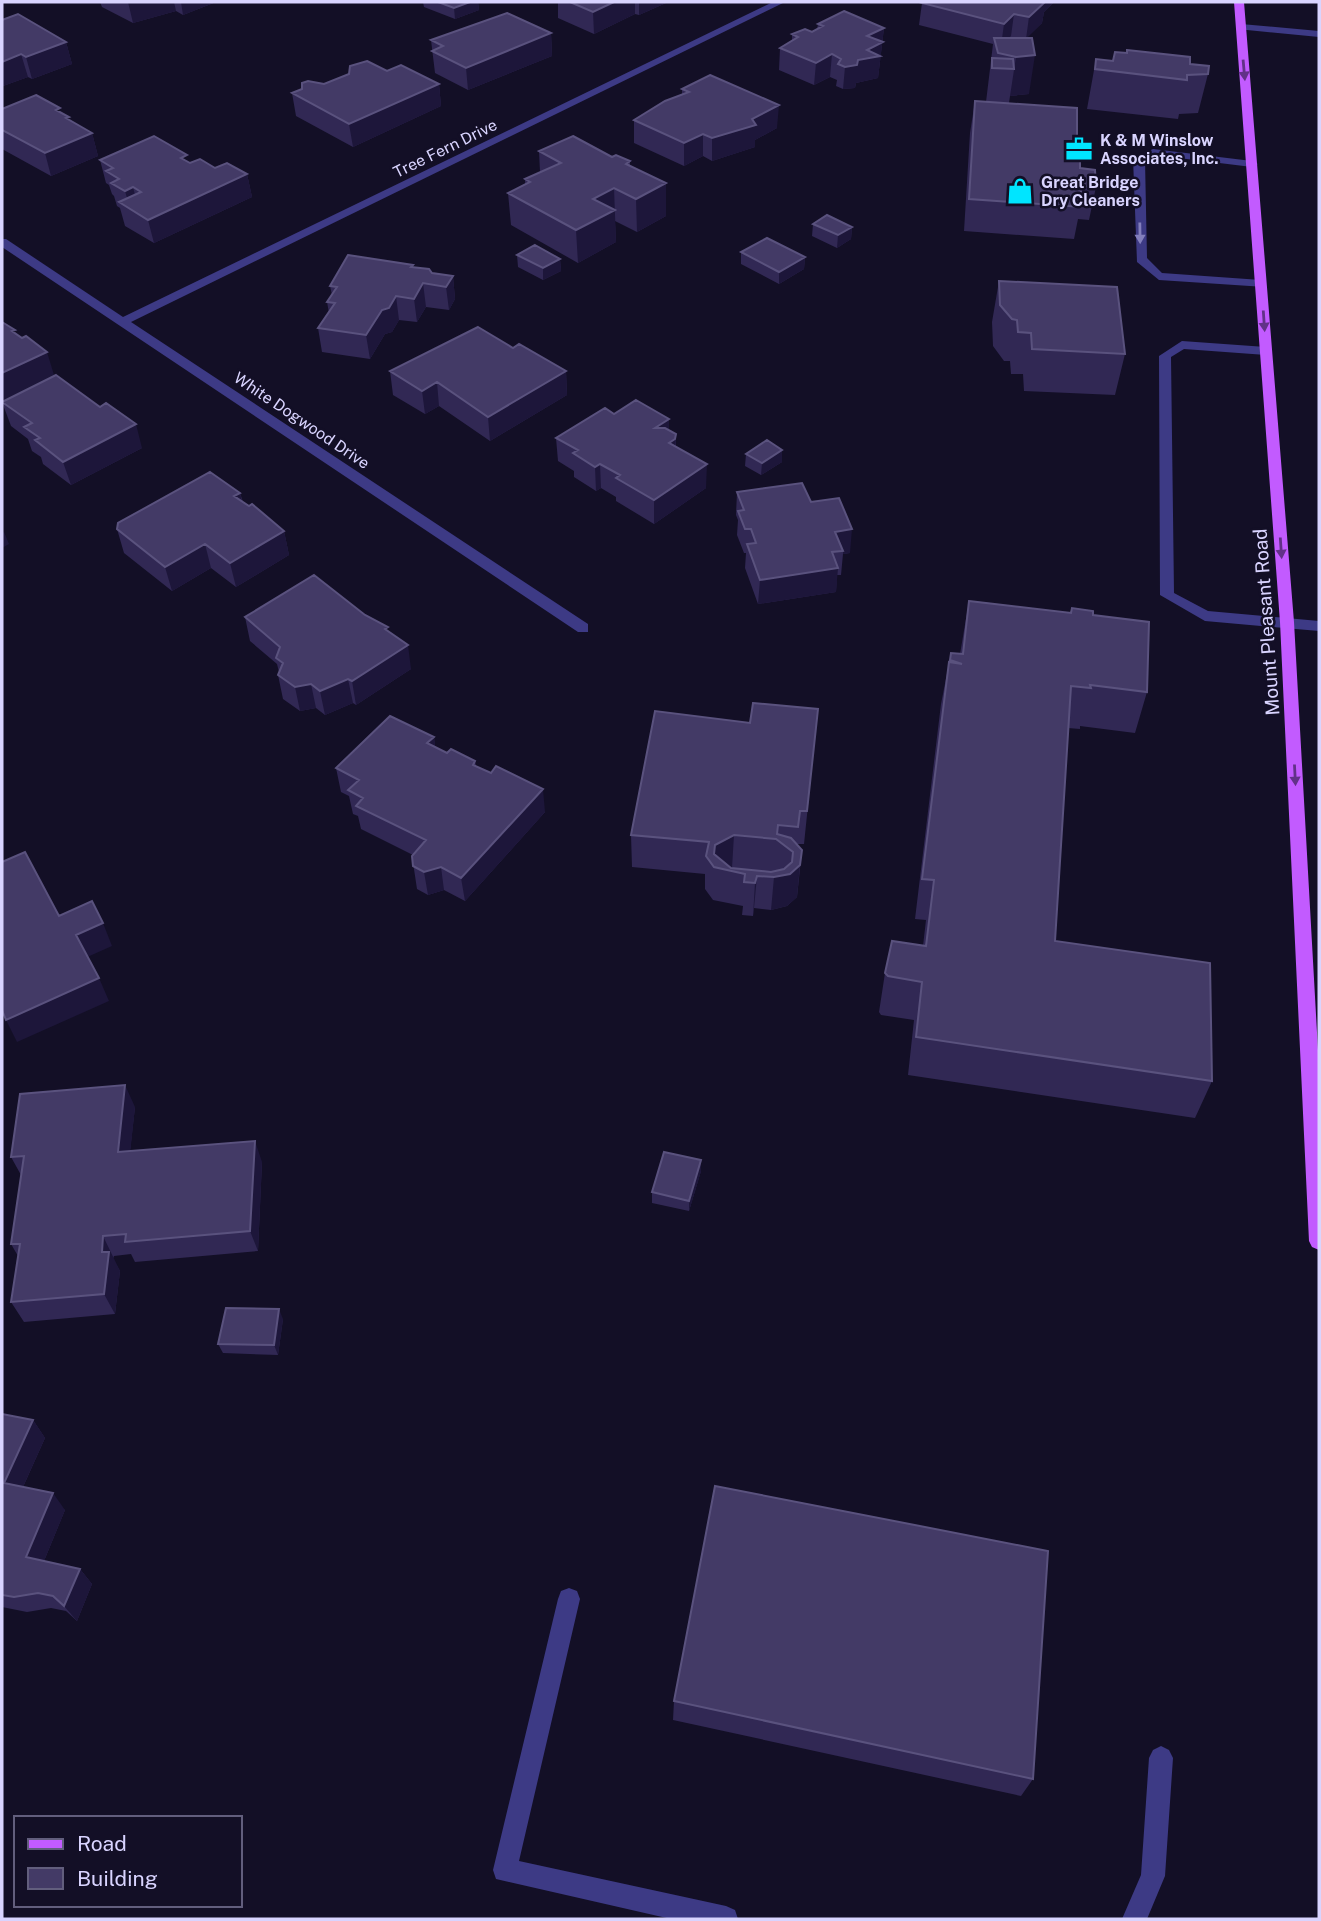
<svg xmlns="http://www.w3.org/2000/svg" width="1321" height="1921" font-family="'Public Sans',sans-serif">
<rect width="100%" height="100%" fill="#130f26"/>
<g fill="none" stroke-linecap="round" stroke-linejoin="round">
<path fill="#3d3a85" fill-rule="evenodd" d="M1241 24 1319 31V37L1237 29 1236 27Z
M1153 149 1252 161 1258 164 1252 167 1154 155 1145 160 1147 258 1162 273 1261 280 1265 281V287L1159 280 1137 262 1133 158Z
M1182 341 1266 347 1272 351 1266 355 1184 349 1171 357 1174 593 1208 611 1319 621V631L1205 621 1160 595 1159 356Z
M569 1588 577 1591 580 1599 519 1861 726 1906 735 1910 738 1919H671L496 1879 493 1870 558 1599 561 1591Z
M1161 1746 1169 1750 1173 1758 1165 1876 1147 1919H1122L1141 1875 1149 1758 1153 1750Z"/>
<path fill="#3d3a85" fill-rule="evenodd" d="M773 2H785L131 322 588 624V632H578L2 247V239H6L123 317Z"/>
<path fill="#c25bff" fill-rule="evenodd" d="M1234 2H1244L1294 622 1319 1068V1250L1312 1247 1309 1241 1280 622Z"/>
</g>
<path fill="#312854" d="M100 2H216L183 15 176 11 133 23 102 7Z
M423 2H478L479 10 455 19 424 7Z
M558 2H666V3L639 15 635 14 594 34 558 18Z
M924 2H1054L1044 12 1042 23 1026 38 1029 94 1010 96 1009 103 1077 149 1080 168 1096 187 1089 220 1078 219 1074 239 964 231 970 133 975 101 986 102 993 44 919 25 922 3Z
M2 20 66 42 72 64 32 79 28 77 3 86 2 85Z
M818 24 884 28 878 78 856 83 855 88 843 89 836 86 837 80 830 77 814 85 779 70 780 48 792 40V34L812 32 817 29Z
M551 33 552 56 468 90 435 73 431 40Z
M1096 59 1113 61 1190 64 1208 74 1198 113 1179 114 1178 119 1087 109Z
M387 71 439 84 441 106 353 147 296 116 292 93 324 84Z
M682 89 777 128 755 140V147L712 161 703 156 684 166 634 143V120L682 94Z
M2 109 61 112 70 120 92 133 98 156 51 176 2 149Z
M539 151 612 157 630 161V166L666 216 637 232 615 221 616 242 578 263 511 225 508 193 525 184V179L540 172Z
M100 160 188 162 247 174 252 197 154 243 125 226 120 208 117 206 114 196 112 194 109 185 106 183Z
M813 224 852 227 851 239 837 248 812 236Z
M741 252 805 257 804 269 779 284 741 264Z
M517 255 560 259 561 271 543 280 518 267Z
M413 267 432 273 453 276 455 299 449 310 426 307 417 322 399 320 392 332 385 334 370 359 322 352 318 328 329 313 327 302 332 295 330 286Z
M999 281 1125 354 1115 395 1024 391 1023 374H1011L1010 361H1004L993 346 992 322Z
M513 348 566 371 567 395 490 441 439 406 425 414 393 395 390 371Z
M2 402 142 448 71 485 43 464 41 457 32 451 28 439 11 426Z
M614 414 669 430 676 434V447L706 488 654 524 616 501V497L601 488 596 491 574 477V471L558 461 556 438Z
M782 450V462L761 475 745 466 746 454Z
M737 492 811 502 850 553 843 554 841 575H837L836 592 758 604 745 568 746 553H744L737 535 738 520 736 515Z
M240 493 243 502 284 531 289 555 236 587 211 568 172 591 124 553 117 529Z
M969 601 1070 613 1072 608 1093 615 1147 692 1135 733 1080 726V729L1068 728 1055 941 1212 1081 1195 1118 908 1075 914 1020 881 1015 879 1012 885 973 923 946 926 920 915 919 941 704 951 653 960 654Z
M245 617 388 631 411 669 356 705 353 703 325 715 316 708 300 711 283 699 278 675 279 672 277 664 250 641Z
M818 709 804 844H797L802 850 797 897 787 906 771 910 754 908 753 916 742 915 743 906 713 900 705 889V874L632 867 631 835Z
M434 737 435 747 447 753 475 761 476 766 545 812 465 901 444 890 428 895 417 889 412 856 413 855 361 829 358 816 353 814 349 796 341 792 336 768Z
M135 1107 130 1151 262 1162 258 1251 135 1262 131 1254 114 1256 113 1259 120 1271 115 1314 24 1322 11 1302 18 1256 11 1244 21 1175 11 1157Z
M701 1160V1171L689 1211 652 1203V1192Z
M283 1319 278 1355 223 1353 218 1344Z
M2 1414 33 1420 45 1438 23 1487 65 1510 44 1561 80 1569 92 1584 77 1621 66 1611 51 1608 27 1612 2 1607Z
M674 1701 1033 1779 1021 1796 673 1720Z"/>
<path fill="#1d163a" d="M128 2H174L176 11 133 23Z
M181 2H216L183 15Z
M470 2H478L479 10 455 19 454 8Z
M614 2H635V14L594 34 593 12Z
M639 2H666V3L639 15Z
M1038 2H1054L1044 12 1042 23 1026 39 1029 17Z
M1014 14 1011 36 1001 46 1004 24Z
M884 28 878 78 856 83 855 88 843 89 845 67 858 60 867 36Z
M551 33 552 56 468 90 466 68Z
M66 42 72 64 32 79 26 57Z
M21 54 28 77 3 86 2 82V62Z
M832 54 830 77 814 85 816 63Z
M1035 55 1029 94 1010 96 1016 57Z
M439 84 441 106 353 147 349 124Z
M779 105 777 128 755 140V147L712 161V138L752 119Z
M92 133 98 156 51 176 45 153Z
M703 134V156L684 166V143Z
M247 174 252 197 154 243 148 220Z
M666 183V216L637 232 636 199Z
M133 187 139 211 130 209 125 191Z
M614 188 616 242 578 263 576 230 593 199Z
M852 227 851 239 837 248 838 235Z
M805 257 804 269 779 284V272Z
M560 259 561 271 543 280V268Z
M453 276 455 299 449 310 446 287Z
M423 283 426 307 417 322 414 299Z
M396 296 399 320 392 332 385 334 370 359 366 335 382 310Z
M47 352 54 375 2 401V373Z
M566 371 567 395 490 441 488 417Z
M437 382 439 406 425 414 422 391Z
M669 419V442L655 428Z
M136 424 142 448 71 485 63 462Z
M676 434 675 463 669 443Z
M782 450V462L761 475 762 463Z
M600 464 601 488 596 491 595 467Z
M707 464 706 488 654 524V500Z
M240 493 246 517 234 496Z
M852 529 850 553 843 554V551L835 532Z
M284 531 289 555 236 587 230 563Z
M4 532 9 544 2 548V533Z
M205 544 211 568 172 591 165 567Z
M838 568 836 592 758 604 760 580Z
M408 645 411 669 356 705 352 681Z
M348 679 353 703 325 715 320 691Z
M311 684 316 708 300 711 295 687Z
M434 737 437 761 427 743Z
M543 789 545 812 465 901 461 878Z
M734 835 732 868 714 867V854L715 845Z
M800 865 797 897 787 906 771 910 774 877Z
M441 867 444 890 428 895 424 872Z
M757 876 754 908 753 916 755 883Z
M103 923 112 946 85 958 76 935Z
M99 978 109 1001 17 1042 6 1020Z
M125 1085 135 1107 128 1173 118 1152Z
M255 1141 262 1162 258 1251 250 1231Z
M701 1160V1171L689 1211V1201Z
M103 1236 120 1271 115 1314 104 1294 102 1252Z
M279 1309 283 1319 278 1355 274 1345Z
M33 1420 45 1438 17 1500 4 1483Z
M53 1493 65 1510 39 1573 26 1557Z
M80 1569 92 1584 77 1621 64 1606Z"/>
<path fill="#433a66" stroke="#5a527e" stroke-width="2" fill-rule="evenodd" d="M438 2H470L454 8Z
M570 2H614L593 12Z
M924 2H1045L1029 17 1014 14 1004 24 922 3Z
M844 11 884 28 867 36 883 42 867 50 880 56 858 60 857 65 845 67 838 64 841 59 832 54 816 63 780 48 798 37 792 34 805 29 812 32 823 26 818 24Z
M507 13 551 33 466 68 432 51 443 46 431 40Z
M18 14 66 42 26 57 21 54 2 62V20Z
M994 38H1032L1035 55 1016 57 998 53Z
M1127 50 1190 57V64L1209 66 1208 74 1187 75V80L1095 69 1096 59 1113 61 1115 52 1127 53Z
M992 58 1013 59 1014 69 992 68Z
M367 61 387 71 401 65 439 84 349 124 292 93 302 89V83L308 81 324 84 349 74 350 66Z
M710 75 779 105 752 119 756 125 712 138 703 134 684 143 634 120 665 101 689 92 682 89Z
M36 95 60 108 56 110 69 117 66 118 92 133 45 153 2 130V109Z
M975 101 1077 108V149H1080V168L1095 170 1096 187 1081 186V207L969 199Z
M154 136 187 155 181 158 190 163 200 159 215 168 227 163 247 174 148 220 119 202 141 192 133 187 125 191 111 183 119 179 106 171 113 168 100 160Z
M573 136 612 157 616 155 630 161 626 164 666 183 636 199 614 188 593 199 615 210 576 230 508 193 530 182 525 179 561 163 539 151Z
M827 215 852 227 838 235 813 224Z
M767 238 805 257 779 272 741 252Z
M535 245 560 259 543 268 517 255Z
M348 255 413 265 411 267 429 269 432 273 453 276 446 287 423 283 414 299 396 296 389 308 382 310 366 335 318 328 335 303 327 302 337 287 330 286Z
M999 281 1117 287 1125 354 1032 349 1031 333 1018 332 1017 320 1012 319 1000 305Z
M2 322 15 330 12 331 22 338 26 336 47 352 2 373Z
M478 327 513 348 519 344 566 371 488 417 437 382 422 391 390 371Z
M56 375 100 407 106 403 136 424 63 462 35 440 40 438 24 427 32 423 2 402Z
M636 400 669 419 655 428H665L676 434 675 439 669 443 707 464 654 500 616 478 620 475 600 464 595 467 573 453 578 450 556 438 605 408 614 414Z
M767 440 782 450 762 463 746 454Z
M210 472 240 493 234 496 249 506 252 504 284 531 230 563 205 544 165 567 117 529 118 523Z
M802 483 811 502 839 498 852 529 835 532 843 551 832 552 838 568 760 580 747 544 756 543 751 529H745L738 511 744 510 737 492Z
M314 575 365 615 388 627 385 629 408 645 352 681 348 679 320 691 311 684 295 687 278 675 283 663 276 658 280 647 245 617Z
M969 601 1071 613 1072 608 1093 611V615L1149 622 1147 692 1090 685 1091 688 1071 686 1055 941 1210 963 1212 1081 916 1037 922 982 888 976 885 973 892 941 926 946 934 880 922 879 949 662 962 664 950 660 951 653 963 654Z
M753 703 818 709 807 811H800L798 827 778 825 777 834 791 838 802 850 800 865 790 874 774 877 757 876 755 883 744 882 745 874 714 867 706 856 709 842 631 835 655 711 750 723ZM734 835 776 839 793 852 792 862 784 869 771 872 731 868 714 854 715 845Z
M390 716 434 737 427 743 447 753 451 749 475 761 473 765 491 773 496 766 543 789 461 878 441 867 424 872 413 866 412 856 426 840 356 806 363 798 348 790 359 780 336 768Z
M25 852 59 916 92 901 103 923 76 935 99 978 6 1020 2 1010V862Z
M125 1085 118 1152 255 1141 250 1231 125 1242 126 1234 103 1236 102 1252H109L104 1294 11 1302 20 1244H11L24 1156 11 1157 20 1094Z
M664 1152 701 1160 689 1201 652 1192Z
M226 1308 279 1309 274 1345 218 1344Z
M2 1414 33 1420 4 1483 53 1493 26 1557 80 1569 64 1606 53 1596 38 1593 14 1597 2 1595Z
M715 1486 1048 1551 1033 1779 674 1701Z"/>
<defs><path id="oneway-solid" d="M-6-.8H1V-3.2L6.5 0L1 3.2V.8H-6Z" transform="scale(1.75)"/></defs>
<g fill="#623188">
<use href="#oneway-solid" transform="translate(1244 70) rotate(85)"/>
<use href="#oneway-solid" transform="translate(1264 321) rotate(86)"/>
<use href="#oneway-solid" transform="translate(1281 548) rotate(86)"/>
<use href="#oneway-solid" transform="translate(1295 775) rotate(87)"/>
</g>
<use fill="#837fbc" href="#oneway-solid" transform="translate(1140 233) rotate(89)"/>
<defs>
<g id="office-bare" transform="scale(2.1)"><path d="M-6-3h4V-5.5h4V-3h4V5H-6ZM-1-4.5V-3h2v-1.5ZM-6 0V1H6V0Z" fill="#00e5ff" stroke="#130f26" stroke-width="2.5" paint-order="stroke"/></g>
<g id="shop-bare" transform="scale(2.1)"><path d="M-5-2.5h2.3a2.7 3.5 0 0 1 5.4 0H5L5.5 6h-11ZM-1.5-2.5h3a1.5 2.3 0 0 0-3 0Z" fill="#00e5ff" stroke="#130f26" stroke-width="2.5" paint-order="stroke"/></g>
</defs>
<g fill-rule="evenodd">
<use href="#office-bare" x="1079" y="149"/>
<use href="#shop-bare" x="1020" y="191"/>
</g>
<g text-anchor="middle" stroke-width="5" stroke-linejoin="round" paint-order="stroke">
<g font-size="16" font-weight="bold" fill="#d9d4ff" stroke="#130f26" text-anchor="start">
<text x="1100" y="146">K &amp; M Winslow<tspan x="1100" dy="18">Associates, Inc.</tspan></text>
<text x="1041" y="188">Great Bridge<tspan x="1041" dy="18">Dry Cleaners</tspan></text>
</g>
<g font-size="16" fill="#d9d4ff" stroke="#130f26">
<text transform="translate(445 148) rotate(-26)" y="6">Tree Fern Drive</text>
<text transform="translate(302 420) rotate(34)" y="6">White Dogwood Drive</text>
</g>
<g font-size="19" fill="#d9d4ff" stroke="#130f26">
<text transform="translate(1266 622) rotate(-94)" y="7">Mount Pleasant Road</text>
</g>
</g>
<rect width="1321" height="1921" fill="none" stroke="#d9d4ff" stroke-width="7"/>
<rect x="14" y="1816" width="228" height="91" fill="#130f26" stroke="#625e7d" stroke-width="2"/>
<rect x="28" y="1839" width="35" height="10" fill="#c25bff" stroke="#625e7d" stroke-width="2"/>
<text x="77" y="1851" font-size="21" fill="#d9d4ff">Road</text>
<rect x="28" y="1868" width="35" height="21" fill="#433a66" stroke="#625e7d" stroke-width="2"/>
<text x="77" y="1886" font-size="21" fill="#d9d4ff">Building</text>
</svg>
